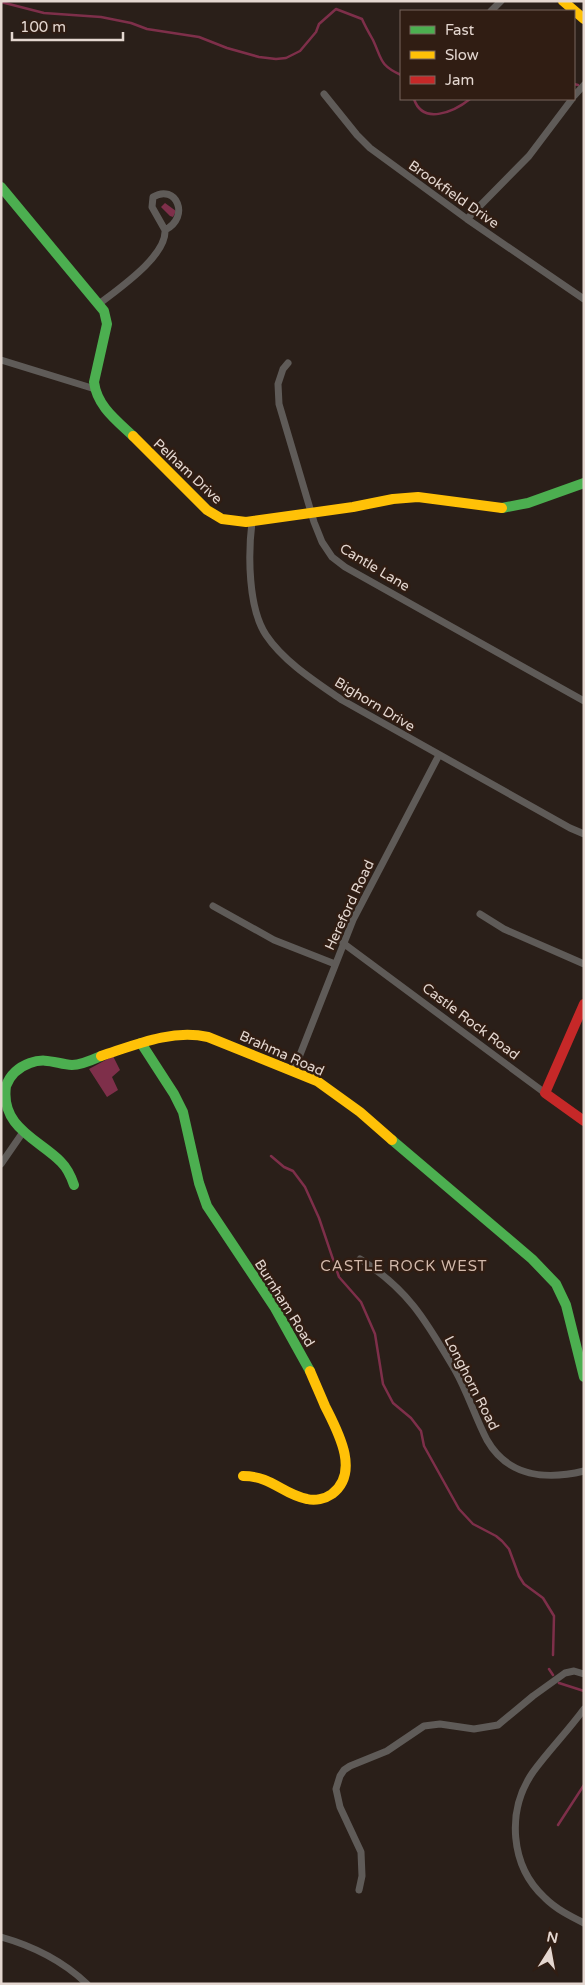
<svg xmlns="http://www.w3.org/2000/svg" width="585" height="1985" font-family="'Varela Round',sans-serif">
<rect width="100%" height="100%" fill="#2a1f19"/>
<path fill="#7e2f4a" d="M165 203 176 211 173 217 170 216 161 207Z
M113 1056 120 1070 112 1077 118 1090 107 1097 89 1069Z"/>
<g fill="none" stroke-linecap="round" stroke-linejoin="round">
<path stroke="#7e2f4a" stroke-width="2.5" d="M1 2 44 13 101 17 131 23 147 29 199 37 227 48 259 57 276 59 286 58 300 51 316 32 319 24 336 9 362 19C365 26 369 33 373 40 382 59 379 65 401 75
M574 84 578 85
M414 99C423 126 455 111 470 99
M271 1156 284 1167 293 1171 305 1187 319 1218 339 1277 361 1302 375 1334 383 1384 393 1403 411 1418 421 1431 424 1446 459 1509 473 1524 496 1536 502 1541 509 1549 519 1576 524 1584 543 1598 554 1616 553 1655
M549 1669 553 1675
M559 1683 584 1691
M558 1825 584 1785"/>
<path stroke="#5f5b58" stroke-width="7" d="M491 11 501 1
M324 94 357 135 370 148 467 219 584 299
M574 96 584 85
M467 219 529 156 572 99
M99 304C118 289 167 256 165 230 191 217 176 183 153 197L152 207 165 230
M1 360 95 389
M288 363 283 369 278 384 279 404 314 522 322 542 332 557 345 567 584 701
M252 522C248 554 248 608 266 635 284 662 316 682 342 700L570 828 584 834
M213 906 274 940 335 964
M480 914 504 929 584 964
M343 943 545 1093
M294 1070 353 920 439 755
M1 1164 21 1135
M360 1259C409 1290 426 1321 455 1370 468 1393 475 1417 487 1440 508 1477 547 1480 584 1471
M584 1709C568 1731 549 1750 533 1772 506 1811 510 1866 545 1898 556 1909 570 1916 584 1923
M359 1890 362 1876 361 1852 340 1807 336 1789 340 1776 344 1770 350 1766 387 1751 424 1726 440 1724 474 1729 498 1725 533 1696 565 1673 574 1671 584 1674
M1 1937C33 1946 63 1961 87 1984"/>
<path stroke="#4caf50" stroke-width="10" d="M1 187 104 311 107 324 94 382C97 406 116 420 133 436
M502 508 528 503 584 483
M141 1043 174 1094 183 1112 199 1183 207 1206 275 1308 310 1371
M392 1140 532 1259 556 1284 566 1305 584 1377
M74 1185C71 1176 68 1169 61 1162 40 1140 0 1128 6 1086 10 1075 19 1067 30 1063 46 1057 57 1064 72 1065 81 1065 92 1060 101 1056"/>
<path stroke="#ffc107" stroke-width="10" d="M563 1 584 19
M133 436 207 510 222 519 246 522 353 507 393 499 418 497 502 508
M101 1056C135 1045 171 1029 208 1037L317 1081 360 1112 392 1140
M243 1476C272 1476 282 1494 307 1499 315 1501 325 1499 332 1494 361 1472 337 1430 325 1406 320 1394 315 1383 310 1371"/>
<path stroke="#c62828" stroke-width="10" d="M584 1004 545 1093 584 1121"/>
</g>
<g text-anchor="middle" stroke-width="5" stroke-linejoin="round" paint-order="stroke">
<g font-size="14" fill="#e4d7d0" stroke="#301d13">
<text transform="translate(454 194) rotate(35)" y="5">Brookfield Drive</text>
<text transform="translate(188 471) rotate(43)" y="5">Pelham Drive</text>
<text transform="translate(375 567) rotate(31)" y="5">Cantle Lane</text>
<text transform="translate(375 704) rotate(31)" y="5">Bighorn Drive</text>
<text transform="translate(349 905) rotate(-65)" y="5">Hereford Road</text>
<text transform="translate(471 1021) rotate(37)" y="5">Castle Rock Road</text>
<text transform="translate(282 1053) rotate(24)" y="5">Brahma Road</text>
<text transform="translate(285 1303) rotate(58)" y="5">Burnham Road</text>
<text transform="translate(472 1383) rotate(63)" y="5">Longhorn Road</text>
</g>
<g font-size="15" letter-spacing="1" fill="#d2b9ab" stroke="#301d13">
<text x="404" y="1271">CASTLE ROCK WEST</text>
</g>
</g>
<rect width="585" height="1985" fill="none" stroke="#e4d7d0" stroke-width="5"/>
<rect x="400" y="10" width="175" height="90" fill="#301d13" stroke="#78675f"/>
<rect x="410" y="26" width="25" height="8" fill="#4caf50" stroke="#78675f"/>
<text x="445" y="35" font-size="15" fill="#e4d7d0">Fast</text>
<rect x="410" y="51" width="25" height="8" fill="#ffc107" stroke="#78675f"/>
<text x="445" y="60" font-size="15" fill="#e4d7d0">Slow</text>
<rect x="410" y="76" width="25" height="8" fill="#c62828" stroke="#78675f"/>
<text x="445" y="85" font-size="15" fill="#e4d7d0">Jam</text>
<g transform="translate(550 1950) rotate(11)" stroke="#301d13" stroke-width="4" paint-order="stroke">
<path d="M0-4L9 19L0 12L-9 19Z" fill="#e4d7d0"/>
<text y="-8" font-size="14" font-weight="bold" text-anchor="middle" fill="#e4d7d0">N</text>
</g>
<path d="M12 32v8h111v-8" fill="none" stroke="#e4d7d0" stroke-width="2.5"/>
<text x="20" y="32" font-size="15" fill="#e4d7d0" stroke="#301d13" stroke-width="4" paint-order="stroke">100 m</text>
</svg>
